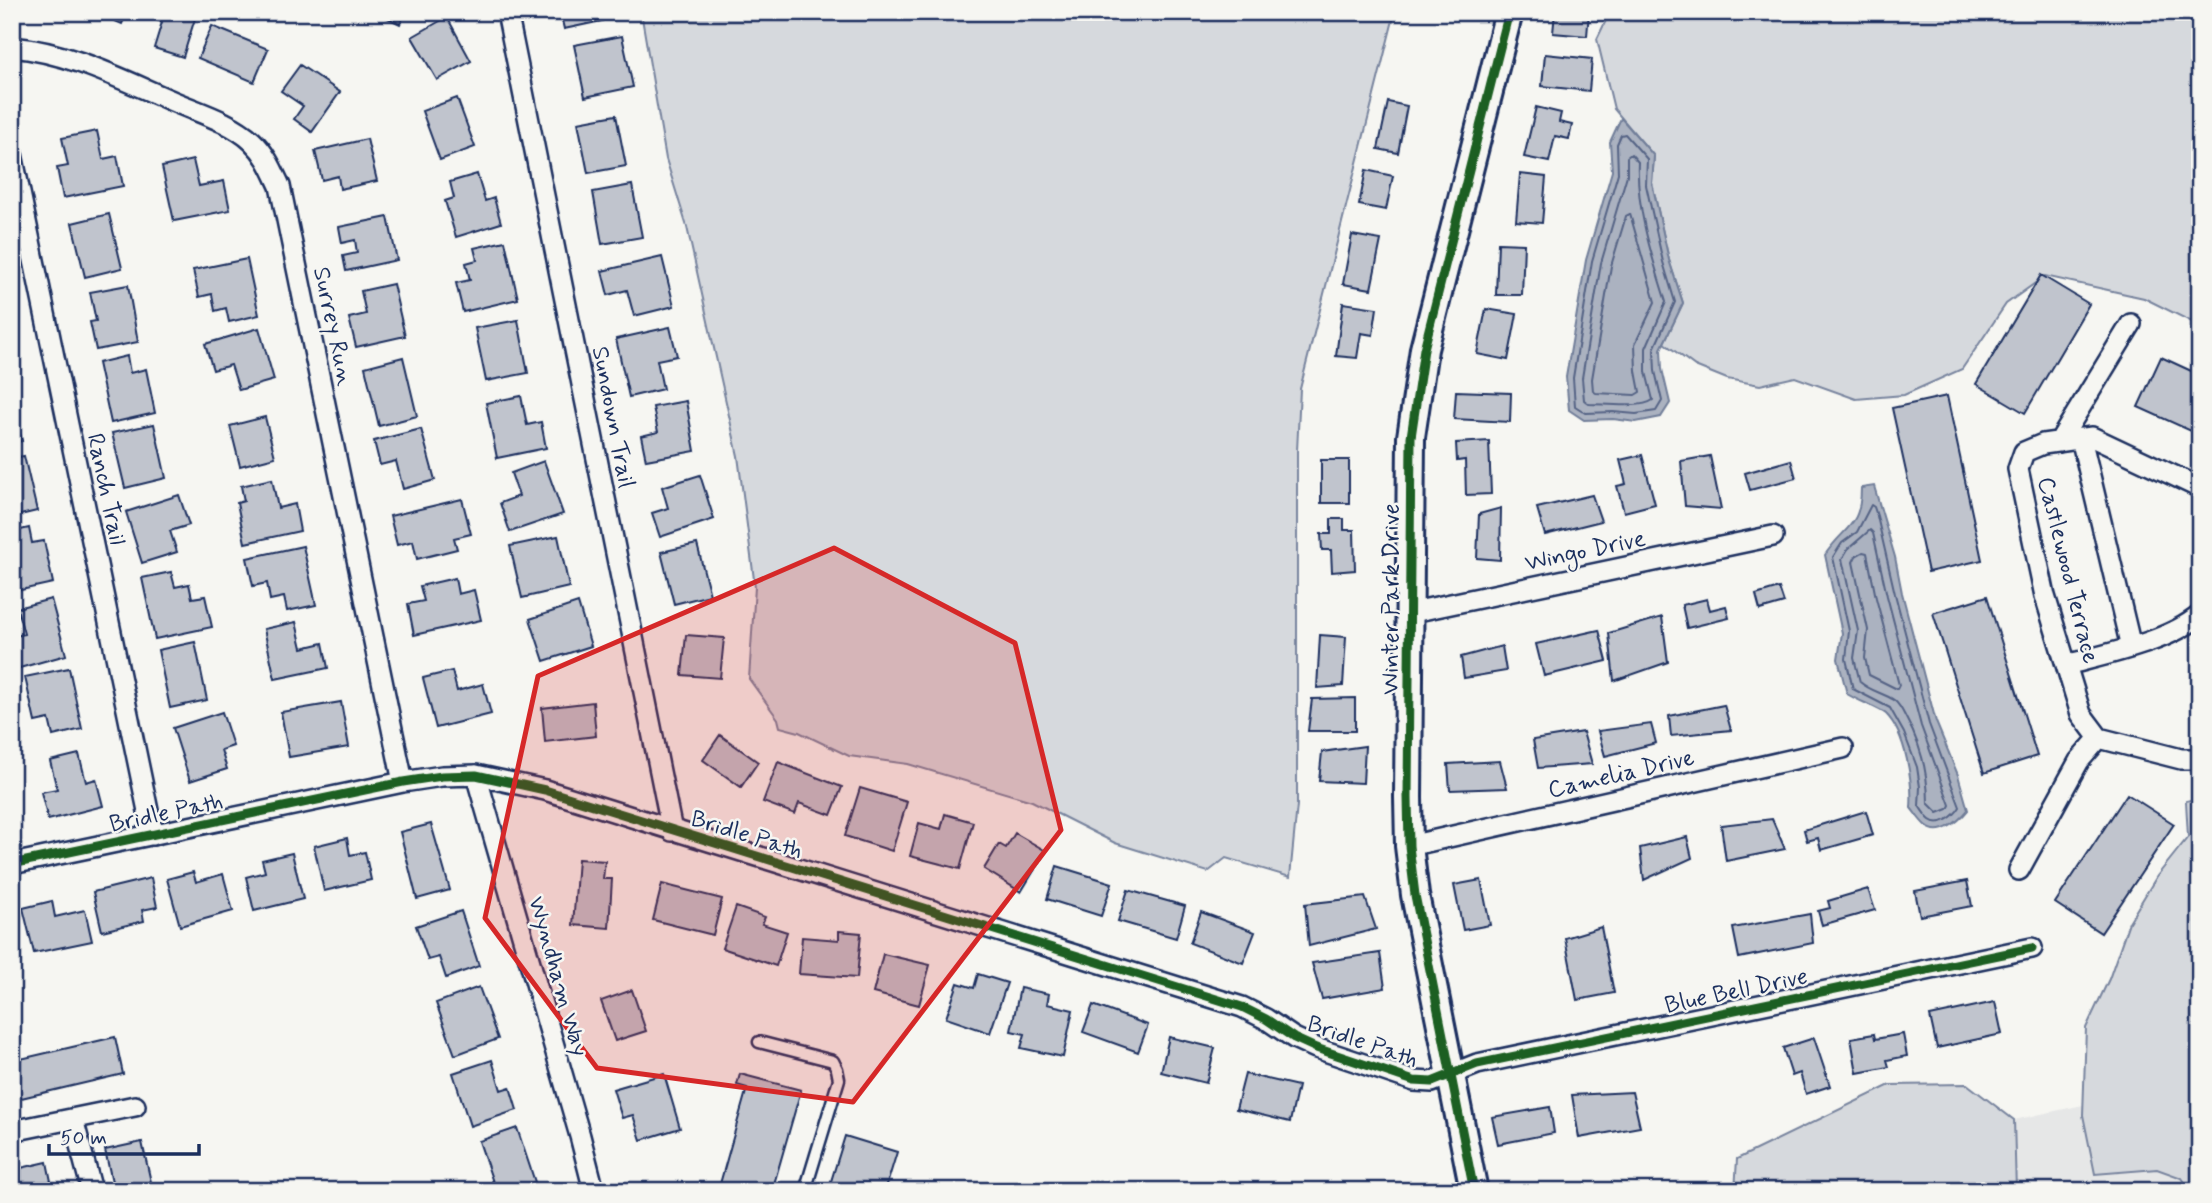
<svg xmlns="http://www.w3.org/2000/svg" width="2212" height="1203" font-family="Mynerve,sans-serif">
<rect width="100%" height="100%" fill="#f6f6f2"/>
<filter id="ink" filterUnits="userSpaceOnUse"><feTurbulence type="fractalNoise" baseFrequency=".0143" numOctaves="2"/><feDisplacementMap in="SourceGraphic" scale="14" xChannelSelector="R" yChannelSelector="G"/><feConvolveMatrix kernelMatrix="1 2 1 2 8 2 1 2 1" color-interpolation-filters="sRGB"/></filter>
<g filter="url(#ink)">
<path fill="#e6e7e7" d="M2083 1105V1115L2095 1174 2157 1169 2182 1178 2191 1191H2016L2014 1120Z"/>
<path fill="#d6d9dd" stroke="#78849e" stroke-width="2" d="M641 12H1395L1300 389 1297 451V805L1290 877 1226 858 1208 872 1115 843 1032 801 908 764 849 756 799 732 780 727 778 719 749 679 755 587 738 456 687 227 666 159Z
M1610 12H2200V326L2144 298 2045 276 2006 304 1962 369 1904 395 1856 399 1795 377 1760 385 1727 379 1695 366 1664 343 1683 303 1669 260 1652 183 1654 156 1614 109 1597 39Z
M2200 798V1191H2191L2182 1178 2157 1169 2095 1174 2083 1115 2086 1028 2109 979 2129 922 2157 876 2188 837 2186 801Z
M1967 1084 2014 1120 2016 1191H1735L1737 1159 1890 1085Z"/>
<path fill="#abb2c0" stroke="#717e99" stroke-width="2" d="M1621 118 1654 156 1652 183 1669 260 1683 303 1661 349 1662 369 1670 403 1661 417 1636 422 1613 419 1584 420 1569 410 1566 377 1586 260 1612 171 1610 142Z
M1874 486 1895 557 1902 593 1936 722 1958 775 1968 810C1959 821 1940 838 1926 826 1920 821 1916 814 1911 808 1913 782 1906 734 1886 714 1879 708 1856 700 1847 694L1838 659 1842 633 1825 555C1844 526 1861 528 1861 488Z"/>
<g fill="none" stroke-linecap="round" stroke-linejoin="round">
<path stroke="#556385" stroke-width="2" d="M1625 134 1647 159 1646 185 1663 262 1675 302 1654 349 1655 371 1662 401 1656 411 1636 414 1613 412 1586 413 1575 406 1573 378 1592 261 1618 173 1617 144 1621 135Z
M1631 154 1638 162C1636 209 1652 257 1666 302L1646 348V372L1653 400C1641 409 1605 404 1589 404L1584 400 1582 378 1601 263 1627 175V157Z
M1630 214 1655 302 1635 344 1636 371 1640 392 1635 395 1596 393 1593 391 1592 379 1611 266 1626 216Z
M1871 505 1874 507 1877 516 1895 594 1929 724 1960 807C1955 815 1941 828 1930 820 1926 817 1922 810 1919 806L1920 787 1917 767 1904 733 1890 708 1853 689 1846 659 1849 631 1833 557 1842 543 1857 532Z
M1870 530 1873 533 1887 596 1921 726 1950 805 1948 809 1938 813 1928 803C1928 773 1921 745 1906 718 1903 712 1900 705 1894 700 1883 693 1870 691 1860 682L1854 658 1858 631 1842 559 1848 549Z
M1863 552 1867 553 1876 598 1899 685 1897 689 1869 675 1865 658 1868 630 1853 562 1856 556Z"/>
</g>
<path fill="#c0c4cd" stroke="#1b2f5e" stroke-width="2" d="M104 12H127L122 24 103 16Z
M145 12H197L183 57 154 48 162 22 144 16Z
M375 12H406L400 24Z
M560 12H600L602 21 564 29Z
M1555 12H1589L1587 36 1553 33Z
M447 17 471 61 437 80 412 37Z
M212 26 268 49 254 82 198 58Z
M622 36 633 87 585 97 574 45Z
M1545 54 1592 59 1589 91 1542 86Z
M300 65 340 92 312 132 294 119 303 106 281 91Z
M457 98 475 147 440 160 422 111Z
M1388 102 1407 106 1398 153 1378 149Z
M1536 107 1561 113 1559 122 1572 125 1569 139 1555 136 1549 162 1524 157Z
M616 115 626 166 588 173 578 122Z
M97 131 103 159 117 156 123 186 63 198 57 168 68 166 62 138Z
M367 139 377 181 340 189 338 176 322 180 315 151Z
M193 160 199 186 224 181 230 210 174 221 162 167Z
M1366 170 1393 176 1386 210 1359 205Z
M477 174 485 201 494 198 501 223 456 237 445 201 454 198 450 182Z
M1520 174 1546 177 1542 223 1516 221Z
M632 185 642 237 602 244 593 192Z
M109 214 122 268 85 277 72 223Z
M388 217 397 260 346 271 343 256 357 253 355 240 342 243 339 227Z
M1352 235 1381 240 1371 289 1343 284Z
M505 241 518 299 463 312 456 283 470 280 466 263 477 260 474 248Z
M1498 243 1524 244 1522 295H1496Z
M662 257 674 306 634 316 627 290 608 295 602 271Z
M247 259 259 315 229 322 226 308 215 311 212 294 199 297 193 270Z
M2041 275 2089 304 2025 413 1976 384Z
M393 284 405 336 356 347 349 318 366 314 361 291Z
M128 285 138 342 96 350 90 322 96 321 90 292Z
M1343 303 1377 308 1373 335 1361 333 1357 358 1336 356Z
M1486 309 1517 314 1508 360 1477 354Z
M518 320 528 373 486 381 475 328Z
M670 327 677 356 657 360 663 389 629 397 616 339Z
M259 328 274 380 239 390 231 365 213 370 205 344Z
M127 356 130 373 146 369 155 413 111 423 98 363Z
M403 357 417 416 379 426 365 367Z
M2161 357 2200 375V435L2138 407Z
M1456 391 1511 393 1510 422 1454 419Z
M521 396 527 425 541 422 546 448 497 458 486 403Z
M1947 396 1982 560 1928 572 1892 408Z
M686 401 695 451 646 460 641 436 658 432 653 407Z
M12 403 22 441 12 443Z
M265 417 275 457 240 466 230 426Z
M154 424 166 478 125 488 112 433Z
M421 429 435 480 403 489 396 461 380 465 374 441Z
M1489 441 1491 494 1466 495 1465 460 1457 461 1456 443Z
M1642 455 1655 504 1624 512 1617 486 1626 484 1620 460Z
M24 456 37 511 12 517V458Z
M1710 456 1721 509 1685 506 1681 461Z
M1321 460H1349V503H1321Z
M1791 460 1796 478 1750 490 1745 473Z
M544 461 563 514 510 532 500 503 519 496 511 473Z
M700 475 714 519 660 537 652 513 668 508 662 487Z
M272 479 278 508 295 504 300 531 245 543 237 503 244 501 241 486Z
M179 495 189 525 170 531 177 552 142 563 126 512Z
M1592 495 1601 521 1545 535 1537 508Z
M462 499 471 534 454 538 457 549 417 559 413 541 397 545 390 516Z
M1501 508 1500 560 1477 558 1479 514Z
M1331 519H1344V530H1354L1355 570 1332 572 1331 550H1322L1321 534H1331Z
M29 528 32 543 44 541 53 583 12 592V532Z
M558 536 569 587 522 598 510 546Z
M697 544 710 595 674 604 661 552Z
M303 546 316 605 287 611 284 597 270 600 267 583 253 586 247 558Z
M171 572 175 587 189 584 192 598 205 596 212 627 155 639 142 578Z
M455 578 458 594 474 590 481 620 414 635 408 604 424 601 420 586Z
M1779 588 1784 603 1760 610 1756 595Z
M1987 596 2037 756 1984 773 1933 613Z
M51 599 66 655 16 669 12 655V637L24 634 17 608Z
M1707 599 1710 610 1726 606 1729 618 1687 628 1682 605Z
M578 603 591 646 544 661 530 619Z
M1662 617 1668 662 1614 681 1609 633Z
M296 622 302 648 323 643 328 668 275 679 264 629Z
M1599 630 1607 661 1544 676 1536 644Z
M686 635 724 638 720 678 682 675Z
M1320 635 1346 637 1343 686 1317 688Z
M195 642 207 700 170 708 158 650Z
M1502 646 1506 671 1464 678 1461 657Z
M69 668 82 729 53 736 49 719 35 722 25 677Z
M452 671 457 691 483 684 491 714 436 728 423 678Z
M1355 698V731H1308L1312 699Z
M341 702 349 747 289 757 281 712Z
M593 702 596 736 545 742 542 708Z
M1724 705 1731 730 1671 736 1669 716Z
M222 712 233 746 221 750 227 769 190 781 173 728Z
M1651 724 1656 743 1605 756 1598 731Z
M1583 732 1592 764 1538 768 1533 740Z
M720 735 758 762 741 787 703 760Z
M1365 746 1363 783 1319 781 1322 752Z
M79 754 86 782 96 779 103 806 48 820 41 792 57 789 50 761Z
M1500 761 1507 788 1450 790 1448 764Z
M778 762 842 787 831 815 799 803 795 814 763 802Z
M860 788 907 802 892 851 845 836Z
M2127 794 2174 824 2101 933 2055 903Z
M1866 811 1873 835 1821 850 1818 838 1807 841 1804 830Z
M945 814 973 822 960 869 910 856 919 823 941 829Z
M1772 819 1785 849 1726 861 1721 825Z
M431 824 450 890 417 899 400 832Z
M1015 833 1046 851 1021 892 984 869 999 844 1006 848Z
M1687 837 1692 858 1644 880 1640 848Z
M347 838 350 855 365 852 371 880 324 891 314 846Z
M292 853 303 899 254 911 246 877 265 872 262 860Z
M578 859 605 861 603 879H612L609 928 573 925Z
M1057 866 1112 883 1101 916 1047 899Z
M193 872 196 882 223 874 233 911 180 926 167 879Z
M151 878 157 907 142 910 144 921 102 931 93 892Z
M1481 880 1490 925 1463 930 1454 885Z
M1967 881 1972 906 1920 916 1915 891Z
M662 884 722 899 713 935 653 920Z
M1868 889 1875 910 1822 925 1818 911 1830 908 1828 901Z
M1128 890 1185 906 1176 938 1118 921Z
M1365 897 1376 929 1309 946 1305 904Z
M52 901 55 917 85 910 92 941 34 953 23 908Z
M736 907 765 917 762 924 787 932 776 966 722 948Z
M461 911 479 966 446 978 439 957 428 960 416 926Z
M1201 912 1255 932 1243 963 1190 943Z
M1810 914 1813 943 1739 958 1733 928Z
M1601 927 1614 993 1577 1000 1565 938Z
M839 931 861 933 857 978 799 974 802 937 839 940Z
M12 939 18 964 12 965Z
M1380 953 1385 988 1322 999 1312 963Z
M883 954 930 965 919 1005 873 993Z
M978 974 1007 983 990 1033 946 1018 958 983 974 988Z
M479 987 498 1039 455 1055 436 1003Z
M1020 988 1049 994 1047 1004 1073 1010 1063 1057 1021 1048 1025 1034 1011 1031Z
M632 990 646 1031 615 1041 601 1001Z
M1995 1002 2002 1034 1937 1048 1930 1016Z
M1093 1005 1148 1025 1138 1052 1083 1032Z
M1874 1034 1875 1039 1903 1034 1907 1056 1887 1060 1889 1067 1857 1073 1851 1038Z
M115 1037 123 1074 17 1099 12 1080V1061Z
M1169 1037 1215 1048 1206 1083 1161 1072Z
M1814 1038 1830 1086 1806 1094 1800 1073 1792 1076 1783 1048Z
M492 1060 501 1090 510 1087 517 1110 470 1126 453 1073Z
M664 1074 680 1128 641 1140 633 1115 622 1118 613 1089Z
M740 1074 801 1090 772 1191H718L747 1088 737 1085Z
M1245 1074 1298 1086 1290 1122 1236 1109Z
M1632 1092 1640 1127 1579 1138 1572 1095Z
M1550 1107 1554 1133 1498 1144 1492 1117Z
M517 1128 535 1182 508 1191H496L479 1141Z
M845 1136 897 1152 885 1191H828Z
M142 1142 153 1191H114L105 1150Z
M47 1162 53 1191H15L12 1170Z"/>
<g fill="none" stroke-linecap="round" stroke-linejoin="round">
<g stroke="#1b2f5e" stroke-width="15">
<path id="lane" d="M759 1042 833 1061 837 1069 839 1079 805 1191"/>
</g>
<g stroke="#1b2f5e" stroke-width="24">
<path id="street" d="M507 12 672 831
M12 47C68 52 119 78 170 100 197 112 230 121 252 141 266 154 272 169 280 186L403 782
M12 154 153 835
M2081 438 2131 647
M2059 442 2131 324
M2200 488 2092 437 2043 444 2024 452 2018 469 2045 596 2081 714 2099 738 2181 759H2200
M1408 613 1773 536
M2066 665C2107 654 2168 642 2200 615
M476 775 580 1136 594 1191
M1409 846 1843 748
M12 864 403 782 442 776 476 775 545 790 1242 1007 1266 1019 1294 1038 1316 1048 1414 1081 1432 1082 1477 1064 2032 948
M2019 870 2079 761 2099 738
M73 1119 92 1191
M12 1131 135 1106"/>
</g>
<g stroke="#1b2f5e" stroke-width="32">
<path id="secondary" d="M1474 1191 1415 895 1409 846 1408 797 1411 437 1424 349 1509 12"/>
</g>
<use href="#lane" stroke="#f6f6f2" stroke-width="10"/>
<use href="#street" stroke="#f6f6f2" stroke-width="19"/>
<use href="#secondary" stroke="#f6f6f2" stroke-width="26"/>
<g stroke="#f6f6f2" stroke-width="13">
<path id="cycleway" d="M12 864 403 782 442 776 476 775 545 790 1242 1007 1266 1019 1294 1038 1316 1048 1414 1081 1432 1082 1477 1064 2032 948
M1474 1191 1415 895 1409 846 1408 797 1411 437 1424 349 1509 12"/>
</g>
<use href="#cycleway" stroke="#1b5e20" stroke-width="9"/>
</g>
</g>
<path fill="#d62828" fill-opacity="0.2" stroke="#d62828" stroke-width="5" stroke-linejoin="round" d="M834 548 1015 643 1061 830 853 1102 597 1068 485 918 538 676Z"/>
<g text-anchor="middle" stroke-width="5" stroke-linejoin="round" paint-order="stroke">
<g font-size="24" fill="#1b2f5e" stroke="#f6f6f2">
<text transform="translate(334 326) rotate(78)" y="8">Surrey Run</text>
<text transform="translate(614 417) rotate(79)" y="8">Sundown Trail</text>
<text transform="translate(107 489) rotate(78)" y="8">Ranch Trail</text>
<text transform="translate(1585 550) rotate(-12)" y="8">Wingo Drive</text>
<text transform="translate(2069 570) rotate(76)" y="8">Castlewood Terrace</text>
<text transform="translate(1390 599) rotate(-90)" y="8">Winter Park Drive</text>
<text transform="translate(1621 773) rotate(-13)" y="8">Camelia Drive</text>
<text transform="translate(166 812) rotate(-12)" y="8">Bridle Path</text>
<text transform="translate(747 834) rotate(17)" y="8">Bridle Path</text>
<text transform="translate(559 976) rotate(74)" y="8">Wyndham Way</text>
<text transform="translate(1736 990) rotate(-12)" y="8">Blue Bell Drive</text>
<text transform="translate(1363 1041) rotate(19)" y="8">Bridle Path</text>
</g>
</g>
<rect width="2212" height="1203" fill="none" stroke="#f6f6f2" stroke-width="42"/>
<rect x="21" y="21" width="2170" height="1161" fill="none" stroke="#1b2f5e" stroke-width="2.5" filter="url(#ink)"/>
<path d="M49 1144v10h150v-10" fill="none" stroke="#1b2f5e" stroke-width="3.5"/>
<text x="60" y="1144" font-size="21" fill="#1b2f5e" stroke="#f6f6f2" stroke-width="5" paint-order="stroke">50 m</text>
</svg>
